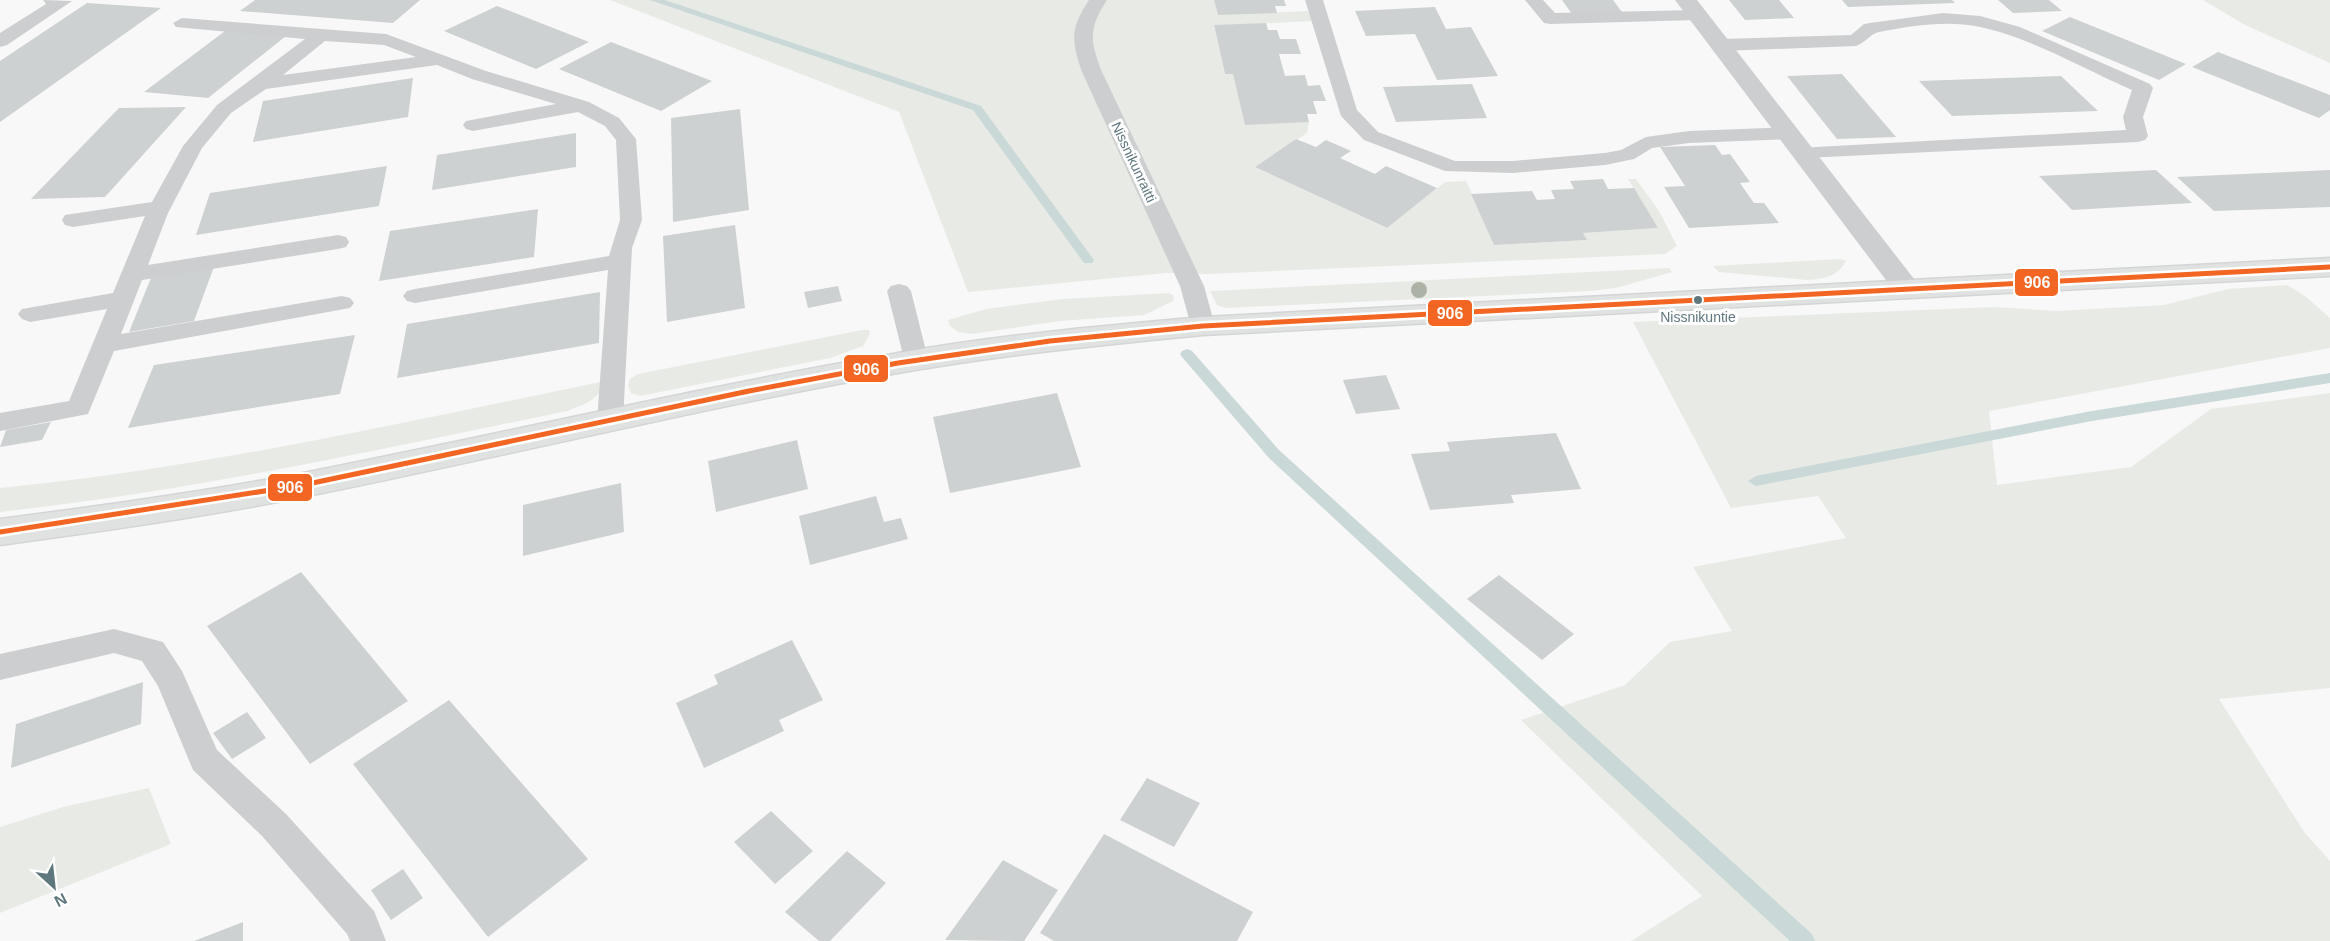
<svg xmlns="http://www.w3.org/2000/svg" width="2330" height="941" font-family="Arial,sans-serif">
<rect width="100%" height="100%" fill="#f8f8f8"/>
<path fill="#e8ebe5" d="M610 0H1214L1218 15 1308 11 1312 21 1214 26 1225 74H1233L1309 122 1307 133 1255 167 1386 228 1445 182 1466 181 1495 245 1587 240 1583 233 1657 228 1628 179H1636L1659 211 1677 246 1665 254 1208 274 1166 273 968 292 899 112Z
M2203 0H2330V63L2245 25Z
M1840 259 1846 261C1837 277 1824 279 1807 280L1719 272 1713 266Z
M1669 268 1672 272 1616 288 1590 291 1225 308 1217 305 1210 291Z
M2287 285 2305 296 2330 318V348L1989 411 1997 485 2131 467 2211 409 2330 393V688L2219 699 2305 833 2330 861V941H1631L1702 896 1521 720 1625 685 1670 642 1732 631 1693 567 1846 538 1818 496 1731 508 1633 322 1994 307 2057 311 2164 305 2228 289Z
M1169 293 1174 296 1173 301 1144 315 1060 321 972 334 958 332 950 326 948 320 986 309 1063 299Z
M862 330H869L870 334 863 346 830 358 640 396 631 393 628 386 630 379 638 374Z
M601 382 603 387C595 402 582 405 567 411 379 450 191 491 0 512V488C203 468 401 423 601 382Z
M149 788 171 844 0 913V827L63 807Z"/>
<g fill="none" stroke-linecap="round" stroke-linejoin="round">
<path fill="#cad8d8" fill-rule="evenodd" d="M650 0H665L981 106 1094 260 1092 263H1084L973 110Z
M1187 349 1192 351 1279 450 1812 934 1815 941H1790L1269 458 1182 357 1180 354 1182 351Z
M2330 373V383L2092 421 1756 486 1748 481 1756 476 2092 411Z"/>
</g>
<path fill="#ced1d1" d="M255 0H420L393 23 240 11Z
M1214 0H1284L1286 6H1275L1277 13 1218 15Z
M1562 0H1613L1622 12 1572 14Z
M1729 0H1779L1794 18 1745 20Z
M1842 0H1952L1955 3 1848 7Z
M1998 0H2049L2062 11 2013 13Z
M87 3 161 8 0 122V61Z
M497 6 589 42 536 69 444 31Z
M1435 7 1446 29 1471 27 1498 76 1437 80 1415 34 1366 36 1355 11Z
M2070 17 2186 64 2159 80 2042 31Z
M1266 23 1268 30H1277L1280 39H1296L1301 54H1279L1285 76 1305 75 1308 86 1320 85 1326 101H1313L1317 114H1307L1309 122 1245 125 1233 74H1225L1214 25Z
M225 31 286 36 208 98 144 92Z
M611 42 712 81 661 111 559 69Z
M2218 52 2330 95V110L2319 118 2192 67Z
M1842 74 1896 137 1837 139 1787 76Z
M2061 76 2098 111 1952 116 1919 81Z
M413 78 408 117 253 142 263 101Z
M1472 84 1487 118 1396 122 1383 87Z
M186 107 105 197 31 199 119 108Z
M740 109 749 210 673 222 671 118Z
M576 133V167L432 190 437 155Z
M1296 139 1316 147 1326 140 1351 151 1340 158 1375 174 1386 166 1437 188 1387 228 1255 167Z
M1715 145 1722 155 1730 154 1750 182 1740 183 1754 203H1764L1779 223 1689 228 1664 187 1685 186 1660 147Z
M387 166 379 206 196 235 210 193Z
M2156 170 2192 203 2072 210 2039 176Z
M2330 170V207L2214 211 2177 177Z
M1603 179 1608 189 1634 188 1658 228 1583 233 1587 240 1494 245 1471 194 1532 191 1537 200 1555 199 1551 190 1574 189 1570 181Z
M538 209 534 257 379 281 390 231Z
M735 225 745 308 667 322 663 236Z
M215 264 194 321 129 332 153 273Z
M838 286 842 301 808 308 804 292Z
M600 292 599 343 397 378 407 324Z
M355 335 340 394 128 428 154 365Z
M1386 375 1400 409 1356 414 1343 380Z
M1057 393 1081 467 950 493 933 417Z
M51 422 42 440 0 447 6 430Z
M1556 433 1581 489 1511 495 1514 503 1430 510 1411 454 1450 451 1447 442Z
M797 440 808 489 716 512 708 461Z
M621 483 624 532 523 556V505Z
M876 496 884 522 901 518 908 539 810 565 799 516Z
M301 572 408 701 310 764 207 626Z
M1499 575 1574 634 1542 660 1467 599Z
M792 640 823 700 779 720 784 731 704 768 676 703 718 684 714 675Z
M143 682 141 724 11 768 16 724Z
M449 700 588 859 488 937 353 764Z
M247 712 266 738 232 759 213 733Z
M1147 778 1200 803 1174 847 1120 820Z
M771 811 813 851 775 884 734 842Z
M1104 834 1253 912 1237 941H1054L1040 933Z
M847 851 886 883 830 941H819L785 912Z
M1003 860 1058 890 1024 941 945 940Z
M403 869 423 898 391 920 371 890Z
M243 922V941H194Z"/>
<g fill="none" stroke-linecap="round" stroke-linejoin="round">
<g stroke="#d4d5d6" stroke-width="3">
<path id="secondary" d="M2330 258V276L1203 335C1101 345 999 355 898 373 699 408 502 457 303 497 203 517 102 531 0 545V519C101 506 203 492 303 473 502 434 699 387 898 353 999 335 1101 326 1203 317Z"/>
</g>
<path fill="#cdcecf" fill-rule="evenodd" d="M43 0 72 1 7 45 0 47V33L46 4Z
M1089 0H1107C1088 29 1090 41 1102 72L1204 286 1215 326 1212 331 1203 334 1194 331 1191 326 1180 286 1082 72C1071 40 1070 29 1089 0Z
M1305 0H1323L1357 110 1378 132 1455 161H1513L1605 153 1621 150 1646 137 1689 131 1790 127 1797 129 1800 133 1797 137 1790 139 1689 143 1652 148 1634 159 1605 165 1513 173 1445 171 1364 140 1341 116Z
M1525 0H1543L1555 13 1698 10 1707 15 1698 20 1550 24 1544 23Z
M1943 13 1980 16 2020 27 2150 84 2153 88 2143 117 2148 136 2145 140 2138 142 1805 158 1798 156 1795 152 1798 148 2126 130 2123 117 2132 90C2086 70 2029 37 1980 27 1947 20 1911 26 1879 32 1870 34 1865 43 1856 46L1721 51 1712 45 1721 39 1851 35 1864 24 1870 23Z
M182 18 386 34 486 71 589 102 619 118 636 139 642 220 632 248 623 421 619 427 610 430 601 427 597 421 608 270 415 303 407 301 403 296 407 291 415 289 609 256 620 220 616 140 605 126 578 112 473 131 466 129 463 125 466 121 556 104 472 79 437 65 266 89 231 113 202 148 168 213 148 265 338 235 346 237 349 242 346 247 338 249 142 280 121 334 342 296 350 298 354 303 350 308 114 351 88 414 0 431V413L69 401 107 309 30 322 22 319 18 314 22 309 113 293 145 216 73 227 65 225 62 220 65 215 152 202 183 146 217 105 305 39 176 27 173 23ZM325 41 384 45 416 57 283 75Z
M899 284 907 286 911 291 928 359 925 365 916 367 907 365 904 359 887 291 891 286Z
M114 629 163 642 182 671 217 750 286 814 374 911 386 941H350L347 934 262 836 193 770 158 686 142 661 114 653 0 680V654Z"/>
<path fill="#cdcecf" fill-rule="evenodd" d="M1675 0H1697L1918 284 1922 290 1918 296 1908 299 1898 296Z"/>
<use href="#secondary" fill="#e0e2e2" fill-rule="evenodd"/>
<g stroke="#fff" stroke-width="10">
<path id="bus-1" d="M0 532 303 485 749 391 898 363 1050 341 1203 326 2330 267"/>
</g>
<use href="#bus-1" stroke="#f26522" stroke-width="5"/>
</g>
<circle fill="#acb3a6" cx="1419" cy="290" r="8"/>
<circle fill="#5e787e" stroke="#fff" stroke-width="2" cx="1698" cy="300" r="5"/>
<g text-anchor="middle" stroke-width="6" stroke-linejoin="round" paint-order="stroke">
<g font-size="14" fill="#5e787e" stroke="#fff">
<text transform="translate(1134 162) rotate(65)" y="5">Nissnikunraitti</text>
</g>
<g font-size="14" fill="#5e787e" stroke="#fff">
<text x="1698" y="322">Nissnikuntie</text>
</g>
</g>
<g stroke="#fff" stroke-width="2">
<rect x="2014" y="268" width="45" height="29" rx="6" fill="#f26522"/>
<rect x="1427" y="299" width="46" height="28" rx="6" fill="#f26522"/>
<rect x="843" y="354" width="46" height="29" rx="6" fill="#f26522"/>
<rect x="267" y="473" width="46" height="29" rx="6" fill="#f26522"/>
</g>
<g font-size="16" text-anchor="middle" font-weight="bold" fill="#fff">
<text x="2037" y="288">906</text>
<text x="1450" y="319">906</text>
<text x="866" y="375">906</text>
<text x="290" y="493">906</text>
</g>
<g transform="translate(54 887) rotate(153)" stroke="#ffffff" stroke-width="4.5" paint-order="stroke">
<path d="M0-4.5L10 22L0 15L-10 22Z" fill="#5e787e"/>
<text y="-9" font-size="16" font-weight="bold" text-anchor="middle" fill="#5e787e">N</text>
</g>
</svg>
